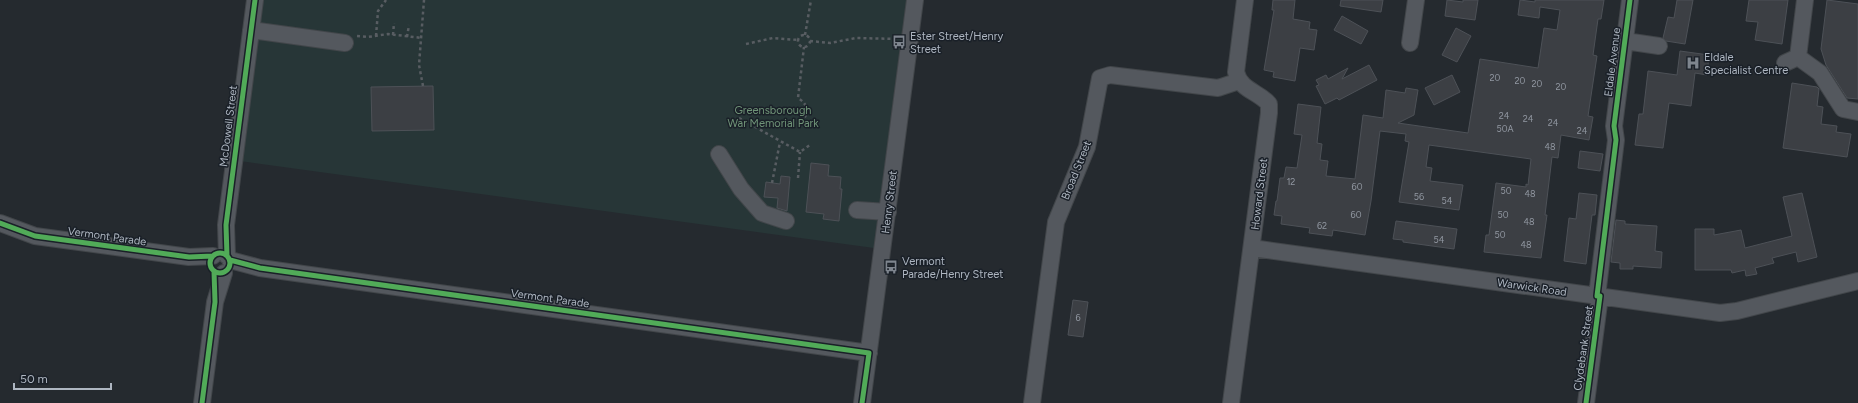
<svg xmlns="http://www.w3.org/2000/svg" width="1858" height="403" font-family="Figtree,sans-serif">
<rect width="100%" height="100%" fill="#252a2f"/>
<path fill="#273637" d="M262 0H908L905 25 902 35 874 248 240 161Z"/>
<path fill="#3c3f44" stroke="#4d5157" d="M1273 0H1295L1293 19 1310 22 1309 29 1317 30 1314 50 1300 48 1295 81 1273 77 1274 72 1264 70 1274 10H1272Z
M1341 0H1383L1381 12 1340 6Z
M1447 0 1463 2V0H1478L1475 20 1445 16Z
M1520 0 1535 2V0H1604L1601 19H1598L1593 55 1597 56 1588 116 1593 117 1589 140 1561 135 1558 158 1552 157 1545 215H1547L1541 258 1484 252 1486 235H1489L1496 183 1526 187V184L1528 185 1531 159 1429 145 1426 167 1432 168 1430 181 1463 185 1459 210 1399 202 1409 142 1405 141 1406 134 1380 131 1371 201 1365 235 1333 230 1332 236 1309 233 1310 228 1281 224 1282 216 1274 215 1276 201H1277L1280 178H1284L1286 167 1297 168 1302 135 1294 134 1298 104 1321 107 1317 143 1322 144 1320 160 1328 161 1326 176 1355 179 1363 115 1383 118 1386 90 1405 93 1406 88 1418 90 1414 115 1398 123 1468 133 1480 59 1538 68 1544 28 1557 30 1560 10 1540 7 1539 18 1518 15Z
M1677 0H1693L1685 44 1666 41 1663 38 1668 17 1674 18Z
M1749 0H1788L1782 44 1755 40 1758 22 1746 21Z
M1827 0 1858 4V99L1847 98 1826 65 1821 49Z
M1342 16 1368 31 1361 44 1334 30Z
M1456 28 1471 36 1457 62 1442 55Z
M1680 51 1709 55 1707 75 1695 73 1691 106 1669 103 1663 148 1635 145 1639 114H1643L1648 71 1677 75Z
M1369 65 1377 80 1339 100 1337 98 1325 104 1316 86 1319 85 1316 80 1326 75 1328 79 1348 68 1342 79Z
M1452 75 1460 92 1434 105 1425 88Z
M1792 83 1817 87 1819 89 1817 106 1823 107 1821 124 1837 126 1836 132 1851 134 1847 157 1783 148Z
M433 86 434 130 372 131 371 87Z
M1580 151 1603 154 1600 171 1578 168Z
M811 163 829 165 828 176 841 177 840 189H842L839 221 823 219 824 214 806 212Z
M781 176 790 177 787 211 777 208 778 198 764 197 766 182 780 184Z
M1579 193 1597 195 1595 215H1592L1586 264 1564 261 1569 218 1576 219Z
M1802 193 1817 257 1798 262 1796 252 1772 258 1774 263 1755 268 1757 274 1746 276 1745 270 1732 273 1731 270H1695V229H1714V235L1741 230 1745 248 1792 236 1783 197Z
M1616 220 1625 221V224L1657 226 1655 251 1662 252 1661 268 1633 266V269H1620V263L1611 262Z
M1396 221 1457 229 1454 249 1403 242V240L1393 239Z
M1073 300 1088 302 1083 337 1068 335Z"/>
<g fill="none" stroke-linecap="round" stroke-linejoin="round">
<g stroke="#42464a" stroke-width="18">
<path id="minor" d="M1805 0 1798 57 1820 73 1843 109 1858 112
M251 30 345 43
M1625 41 1659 46
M1410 43 1416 0
M1785 63 1798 57
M719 154 741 189 762 213 786 221
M857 210 888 212
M0 223 35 236 189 257 213 256
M1252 248 1720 313 1737 311 1858 281
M227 256 226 225 255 0
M230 260 260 268 869 353
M1597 296 1616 140 1614 126 1630 0
M202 403 215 302 224 273
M862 403 915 0
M1032 403 1056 222 1087 147 1100 78 1110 75 1218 88 1239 81
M1231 403 1269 113V104C1258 91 1241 91 1236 72L1245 0
M1586 403 1600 296"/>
</g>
<path stroke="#585d62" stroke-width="2.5" stroke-dasharray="3 3" stroke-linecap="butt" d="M393 35 394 23
M805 35 811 0
M798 41a6 6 0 1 1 12 0a6 6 0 1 1-12 0Z
M357 36 368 37 388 34 422 38
M376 36 378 11 386 0
M407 37 409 25
M810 41 830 43 856 38 897 39
M746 44 773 38 798 40
M423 86 419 65 424 0
M739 118 800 152 810 145
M801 122C810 113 808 104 798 98L804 47
M798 178 800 152
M772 183 780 142"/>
<use href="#minor" stroke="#54585e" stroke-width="16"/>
<g stroke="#1a2028" stroke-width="8">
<path id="cycleway" d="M0 223 35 236 189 257 213 256
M210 263a10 10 0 1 1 20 0a10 10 0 1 1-20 0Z
M227 256 226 225 255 0
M230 260 260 268 869 353 862 403
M202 403 215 302 214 271
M1586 403 1600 296H1597L1616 140 1614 126 1630 0"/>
</g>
<use href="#cycleway" stroke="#51ab58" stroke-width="5"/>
</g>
<defs>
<g id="bus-bare" transform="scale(1.08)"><path d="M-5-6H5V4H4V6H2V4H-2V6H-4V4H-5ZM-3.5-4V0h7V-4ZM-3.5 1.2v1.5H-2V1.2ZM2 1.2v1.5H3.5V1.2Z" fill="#7e858e" stroke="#1a2028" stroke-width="2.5" paint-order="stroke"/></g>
<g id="hospital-bare" transform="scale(1.08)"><path d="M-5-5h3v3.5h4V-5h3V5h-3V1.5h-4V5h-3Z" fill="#7e858e" stroke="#1a2028" stroke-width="2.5" paint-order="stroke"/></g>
</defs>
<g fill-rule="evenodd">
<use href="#bus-bare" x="899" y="42"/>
<use href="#hospital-bare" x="1693" y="63"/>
<use href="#bus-bare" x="891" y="267"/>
</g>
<g text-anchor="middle" stroke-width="3" stroke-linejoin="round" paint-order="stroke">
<g font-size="9" fill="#9298a2">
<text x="1495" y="81">20</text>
<text x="1520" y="84">20</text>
<text x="1537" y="87">20</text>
<text x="1561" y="90">20</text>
<text x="1504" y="119">24</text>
<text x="1528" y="122">24</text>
<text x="1553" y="126">24</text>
<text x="1505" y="132">50A</text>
<text x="1582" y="134">24</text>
<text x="1550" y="150">48</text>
<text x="1291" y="185">12</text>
<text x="1357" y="190">60</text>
<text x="1506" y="194">50</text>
<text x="1530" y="197">48</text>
<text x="1419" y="200">56</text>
<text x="1447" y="204">54</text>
<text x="1356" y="218">60</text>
<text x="1503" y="218">50</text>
<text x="1529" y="225">48</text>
<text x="1322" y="229">62</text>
<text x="1500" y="238">50</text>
<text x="1439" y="243">54</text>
<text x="1526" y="248">48</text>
<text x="1078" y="321">6</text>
</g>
<g font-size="11" fill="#aeb6c1" stroke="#1a2028" text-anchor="start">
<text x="910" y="40">Ester Street/Henry<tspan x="910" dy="13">Street</tspan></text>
<text x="1704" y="61">Eldale<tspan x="1704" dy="13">Specialist Centre</tspan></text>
<text x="902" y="265">Vermont<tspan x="902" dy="13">Parade/Henry Street</tspan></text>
</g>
<g font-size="11" fill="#aeb6c1" stroke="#1a2028">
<text transform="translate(1612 62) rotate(-83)" y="4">Eldale Avenue</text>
<text transform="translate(228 126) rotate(-83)" y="4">McDowell Street</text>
<text transform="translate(1076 170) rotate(-68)" y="4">Broad Street</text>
<text transform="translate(1259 194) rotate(-83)" y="4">Howard Street</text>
<text transform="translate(889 202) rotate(-83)" y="4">Henry Street</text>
<text transform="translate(107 236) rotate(8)" y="4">Vermont Parade</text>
<text transform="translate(1532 287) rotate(8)" y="4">Warwick Road</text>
<text transform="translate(550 298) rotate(8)" y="4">Vermont Parade</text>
<text transform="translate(1583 348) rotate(-82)" y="4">Clydebank Street</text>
</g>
<g font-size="11" fill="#709478" stroke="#1a2028">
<text x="773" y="114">Greensborough<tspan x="773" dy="13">War Memorial Park</tspan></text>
</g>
</g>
<path d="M14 383v6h97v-6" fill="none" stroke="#aeb6c1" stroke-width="2"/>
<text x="20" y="383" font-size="12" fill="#aeb6c1" stroke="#1a2028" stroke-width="3" paint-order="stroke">50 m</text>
</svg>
